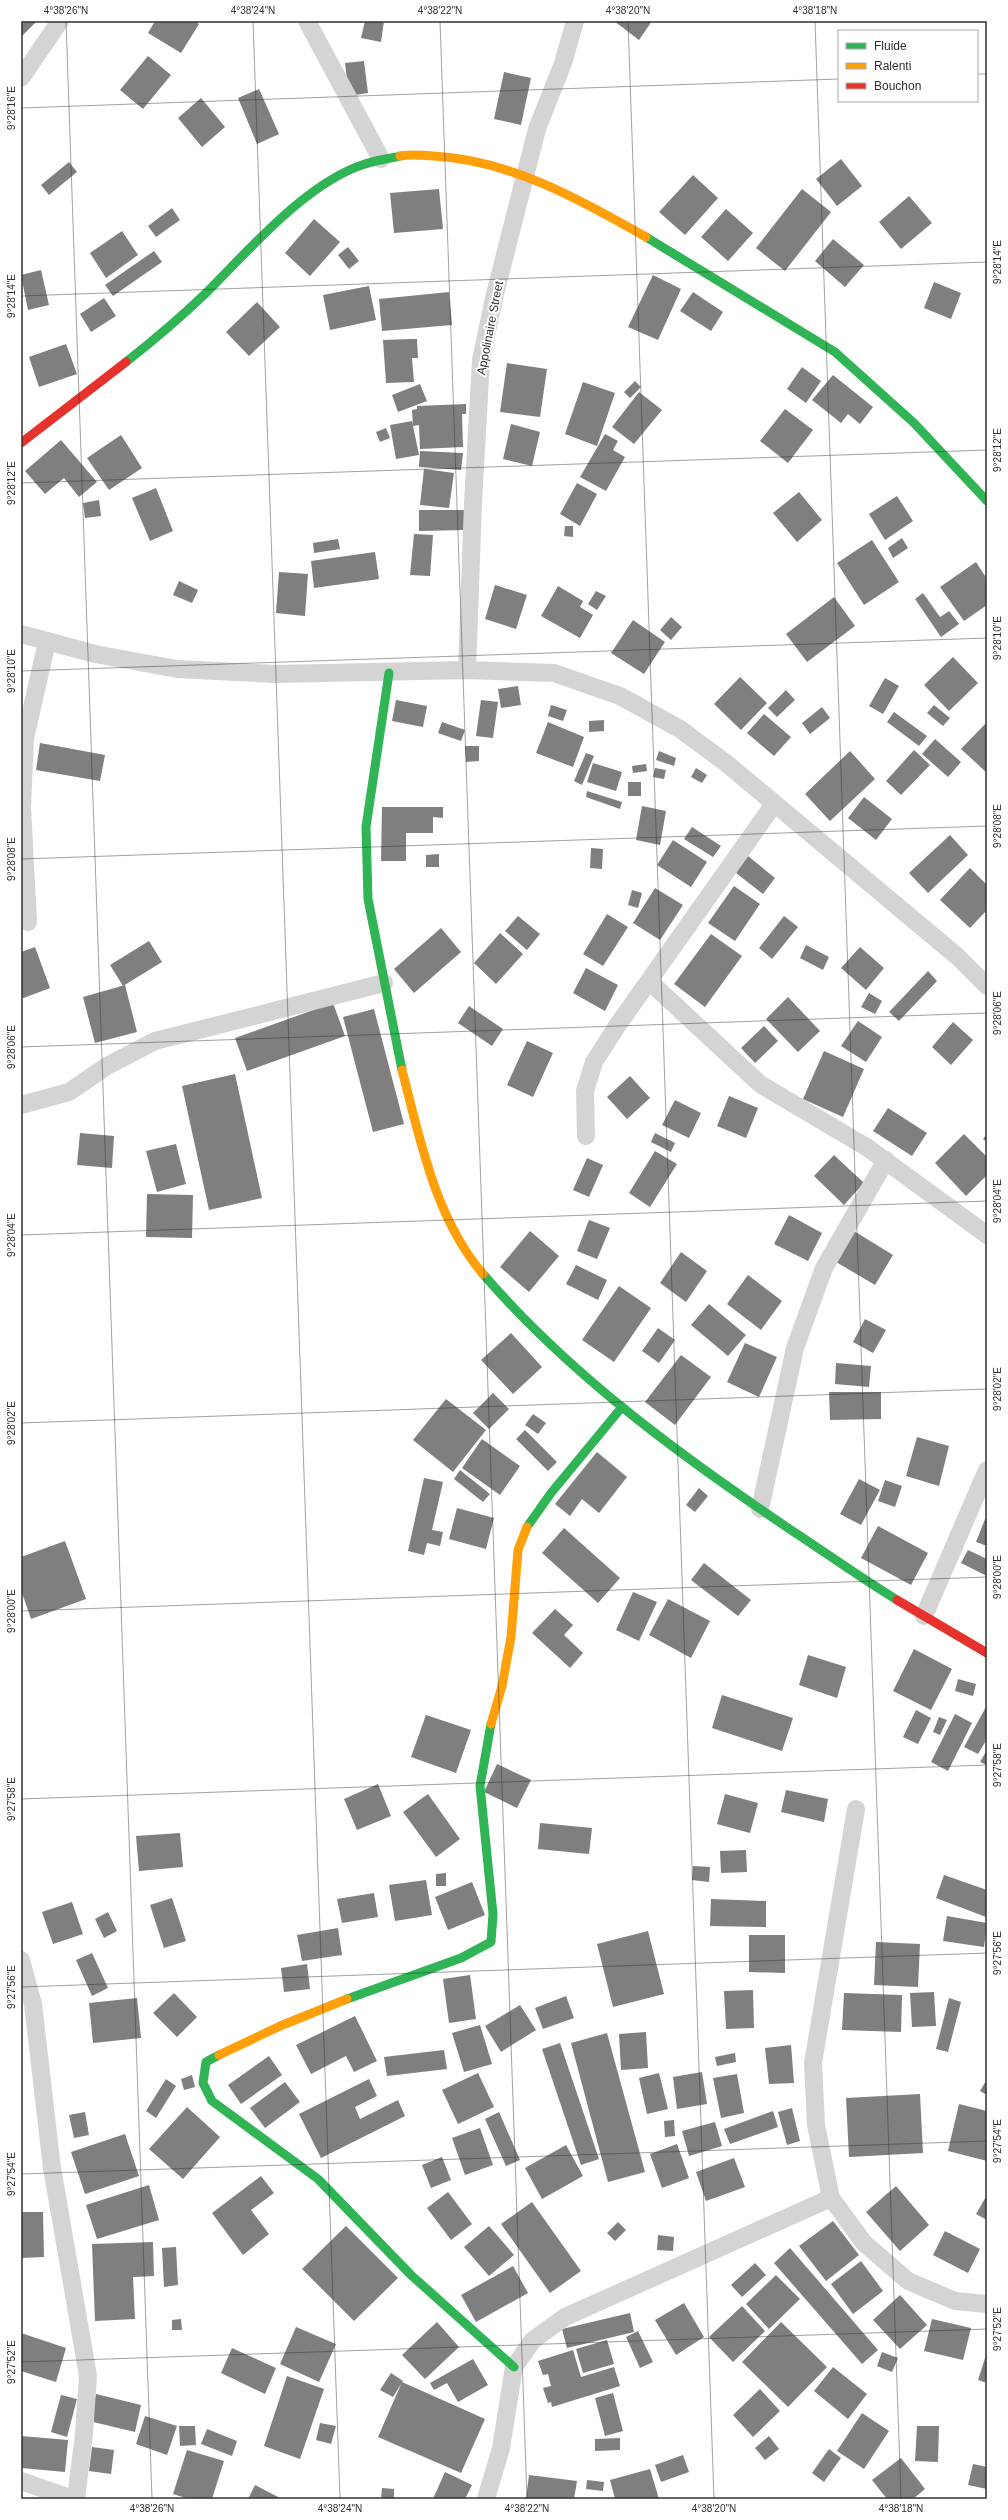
<svg xmlns="http://www.w3.org/2000/svg" width="1008" height="2520" font-family="Helvetica,sans-serif">
<rect width="100%" height="100%" fill="#fff"/>
<path fill="#7f7f7f" d="M21 21H37L21 37Z
M155 21H194L199 24 181 53 148 33Z
M365 21H384L381 42 361 38Z
M614 21H652L639 40Z
M148 56 171 75 143 109 120 90Z
M364 61 368 93 349 96 345 63Z
M504 72 531 78 521 125 494 119Z
M259 89 279 134 257 144 238 98Z
M201 98 225 127 202 147 178 118Z
M841 159 862 186 837 206 816 179Z
M69 162 77 172 49 195 41 185Z
M693 175 718 198 685 235 659 212Z
M439 189 443 229 394 233 390 193Z
M802 189 831 212 785 271 756 248Z
M909 196 932 223 901 249 879 222Z
M172 208 180 220 156 237 148 226Z
M726 209 753 233 728 261 701 237Z
M314 219 340 242 310 276 285 253Z
M122 231 138 255 106 278 90 253Z
M833 239 864 265 845 287 815 261Z
M348 247 359 261 349 269 338 255Z
M154 251 162 262 113 296 105 285Z
M41 270 49 305 28 310 21 275Z
M653 275 681 289 658 340 628 327Z
M934 282 961 293 951 319 924 308Z
M369 286 376 320 330 330 323 295Z
M449 292 452 325 382 331 379 299Z
M693 292 723 312 711 331 680 311Z
M104 298 116 316 91 332 80 314Z
M257 302 280 327 249 356 226 332Z
M411 339H417L418 358H412L414 382 386 383 383 340Z
M66 344 77 374 39 387 29 357Z
M507 363 547 369 540 417 500 412Z
M802 367 821 381 806 403 787 389Z
M833 375 873 407 860 424 848 414 841 423 812 400Z
M635 381 641 387 630 398 624 392Z
M583 382 615 393 597 446 565 434Z
M420 384 427 401 398 412 392 395Z
M639 392 662 410 634 444 612 427Z
M466 404V414H462L463 447 420 449 419 425 413 426 412 410 417 409V406Z
M785 409 813 430 788 463 760 441Z
M412 421 419 455 396 459 390 425Z
M511 424 540 432 532 466 503 459Z
M386 428 390 438 380 442 376 432Z
M605 434 618 441 613 450 625 457 606 491 580 477Z
M121 435 142 468 109 490 87 458Z
M61 440 97 482 79 497 64 478 45 494 25 471Z
M420 451 463 453 461 470 419 467Z
M424 469 454 473 449 508 420 505Z
M577 483 597 494 580 526 560 514Z
M156 488 173 531 150 541 132 498Z
M799 492 822 520 797 542 773 513Z
M897 496 913 521 885 540 869 514Z
M99 500 101 516 85 518 83 503Z
M419 510H467V530L419 531Z
M565 526H573V537L564 536Z
M414 534 433 535 430 576 410 575Z
M902 538 908 548 893 558 888 548Z
M338 539 340 549 314 553 313 543Z
M872 540 899 582 864 605 837 563Z
M375 552 379 579 314 588 311 561Z
M976 562 987 579V605L964 621 940 587Z
M279 572 308 574 305 616 276 613Z
M179 581 198 590 192 603 173 595Z
M495 585 527 595 516 629 485 619Z
M558 586 583 601 580 607 593 615 580 638 541 616Z
M596 591 606 596 597 610 588 604Z
M923 593 940 617 949 611 959 624 941 637 915 599Z
M834 597 855 626 807 662 786 634Z
M671 617 682 627 671 640 660 630Z
M633 620 665 642 644 674 611 653Z
M953 657 978 683 949 711 924 685Z
M740 677 767 703 741 730 714 704Z
M885 678 899 686 883 714 869 706Z
M518 686 521 705 501 708 498 689Z
M786 690 795 700 777 717 768 708Z
M396 700 427 706 423 727 392 721Z
M481 700 498 702 493 738 476 736Z
M551 705 567 710 563 721 548 716Z
M934 705 950 718 943 726 927 713Z
M822 707 830 718 810 734 802 723Z
M894 712 927 736 919 746 887 722Z
M764 714 791 737 774 756 747 733Z
M604 720V731L589 732V721Z
M442 722 465 730 461 741 438 733Z
M548 722 584 737 573 767 536 753Z
M987 722V773L961 749Z
M935 739 961 762 948 777 922 754Z
M40 743 105 755 100 781 36 770Z
M465 746H479V761L466 762Z
M914 750 930 765 901 795 886 781Z
M659 751 676 758 674 766 656 760Z
M850 751 875 779 830 821 805 794Z
M586 753 594 756 582 785 574 781Z
M593 763 622 772 616 791 587 782Z
M646 764 647 771 633 773 632 766Z
M655 768 666 770 664 779 653 777Z
M696 768 707 775 702 783 691 777Z
M628 782H641V796H628Z
M587 791 622 802 620 809 586 797Z
M864 797 892 819 876 840 848 818Z
M642 806 666 811 660 845 636 840Z
M382 807H443V818L433 817V833H406V861H381Z
M692 827 721 846 713 857 684 839Z
M950 835 968 855 928 893 909 873Z
M673 840 707 862 691 887 657 865Z
M591 848 603 849 602 869 590 868Z
M439 854V867H426V855Z
M748 856 775 878 763 894 736 873Z
M970 868 987 885V910L970 928 940 900Z
M734 886 760 904 735 941 708 923Z
M655 888 683 905 660 940 633 923Z
M632 890 642 893 638 908 628 905Z
M607 914 628 927 603 966 583 954Z
M518 916 540 934 527 950 505 931Z
M784 916 798 927 772 959 759 948Z
M441 928 461 952 414 993 394 969Z
M500 933 523 954 496 984 474 963Z
M711 934 742 956 705 1007 674 984Z
M149 941 162 962 123 986 110 965Z
M806 945 829 957 823 970 800 958Z
M35 947 50 988 21 999V952Z
M860 947 884 968 866 990 841 968Z
M586 968 618 985 605 1011 573 993Z
M928 971 937 981 899 1021 889 1012Z
M125 985 137 1032 95 1043 83 997Z
M869 993 882 1001 875 1014 861 1007Z
M788 997 820 1031 798 1052 766 1019Z
M333 1003 345 1036 247 1071 235 1038Z
M469 1006 503 1029 492 1046 458 1023Z
M374 1009 404 1124 373 1132 343 1017Z
M858 1021 882 1037 866 1062 841 1046Z
M953 1022 973 1040 951 1065 932 1047Z
M764 1026 778 1041 755 1063 741 1048Z
M527 1041 553 1053 533 1097 507 1085Z
M824 1051 864 1069 843 1117 803 1099Z
M235 1074 262 1198 209 1210 182 1086Z
M630 1076 650 1098 627 1119 607 1097Z
M729 1096 758 1108 746 1138 717 1126Z
M675 1100 701 1113 689 1138 662 1125Z
M888 1108 927 1133 912 1156 873 1131Z
M80 1133 114 1136 112 1168 77 1165Z
M655 1133 675 1143 671 1152 651 1142Z
M964 1134 987 1157V1175L966 1196 935 1163Z
M987 1134V1142L983 1139Z
M176 1144 186 1184 157 1192 146 1151Z
M655 1151 677 1164 650 1207 629 1193Z
M834 1155 864 1183 844 1205 814 1176Z
M587 1158 603 1165 589 1197 573 1190Z
M147 1194 193 1195 192 1238 146 1237Z
M789 1215 822 1233 808 1261 774 1244Z
M589 1220 610 1228 597 1259 577 1251Z
M530 1231 559 1256 529 1292 500 1267Z
M854 1231 893 1255 875 1285 836 1262Z
M681 1252 707 1271 686 1302 660 1283Z
M576 1265 607 1280 598 1300 566 1284Z
M748 1275 782 1301 761 1330 727 1304Z
M619 1286 651 1308 614 1362 582 1340Z
M709 1304 746 1335 728 1356 691 1325Z
M865 1319 886 1330 873 1353 853 1342Z
M658 1328 675 1340 659 1363 642 1351Z
M511 1333 542 1367 513 1394 481 1360Z
M745 1343 777 1357 759 1397 727 1382Z
M681 1355 711 1377 675 1425 645 1402Z
M836 1363 871 1366 869 1387 835 1384Z
M829 1392H881V1419L830 1420Z
M493 1393 509 1409 489 1429 473 1413Z
M446 1399 486 1430 453 1472 413 1440Z
M533 1414 546 1423 538 1434 525 1425Z
M525 1430 557 1462 548 1471 516 1439Z
M917 1437 949 1446 939 1486 906 1476Z
M482 1439 520 1466 500 1495 462 1468Z
M597 1452 627 1477 599 1513 582 1499 570 1516 555 1504Z
M460 1470 490 1494 483 1502 454 1479Z
M424 1478 443 1482 432 1530 443 1532 440 1546 427 1543 424 1555 408 1551Z
M859 1479 880 1490 861 1525 840 1514Z
M885 1480 902 1486 895 1507 878 1501Z
M699 1488 708 1496 695 1512 686 1505Z
M457 1508 494 1518 486 1549 449 1539Z
M987 1514V1546L976 1542Z
M878 1526 928 1553 911 1585 861 1558Z
M564 1528 620 1578 598 1603 542 1553Z
M65 1541 86 1599 31 1619 21 1590V1557Z
M968 1550 987 1559V1576L961 1563Z
M704 1563 751 1600 738 1616 691 1580Z
M633 1592 657 1602 639 1641 616 1630Z
M668 1599 710 1621 691 1658 649 1635Z
M555 1609 573 1625 564 1635 583 1653 570 1668 532 1633Z
M914 1649 952 1669 931 1710 893 1691Z
M808 1655 846 1667 837 1698 799 1685Z
M958 1679 976 1684 973 1696 955 1691Z
M722 1695 793 1718 782 1751 712 1728Z
M987 1705V1739L978 1754 964 1747Z
M916 1710 931 1718 918 1744 903 1737Z
M955 1714 972 1723 948 1771 931 1762Z
M426 1715 471 1730 456 1773 411 1757Z
M939 1717 947 1720 940 1735 933 1732Z
M987 1750V1765L980 1762Z
M497 1764 531 1780 517 1808 484 1792Z
M378 1784 391 1816 357 1830 344 1799Z
M786 1790 828 1799 824 1822 781 1812Z
M428 1794 460 1839 436 1857 403 1812Z
M725 1794 758 1803 750 1833 717 1824Z
M540 1823 592 1828 589 1854 538 1849Z
M180 1833 183 1867 139 1871 136 1836Z
M746 1850 747 1872 721 1873 720 1851Z
M693 1866 710 1867 709 1882 692 1880Z
M446 1873V1886H436V1874Z
M944 1875 987 1890 986 1917 936 1898Z
M426 1880 432 1915 395 1921 389 1885Z
M472 1882 485 1915 448 1930 435 1897Z
M374 1893 378 1917 342 1923 337 1899Z
M172 1898 186 1941 164 1948 150 1905Z
M711 1899 766 1901V1927L710 1926Z
M72 1902 83 1934 53 1944 42 1912Z
M108 1912 117 1931 104 1938 95 1919Z
M947 1916 987 1923 984 1947 943 1941Z
M338 1928 342 1955 302 1961 297 1935Z
M648 1931 664 1994 613 2007 597 1944Z
M749 1935H785V1973L749 1972Z
M876 1942 920 1944 918 1987 874 1985Z
M92 1953 108 1988 92 1996 76 1960Z
M307 1964 310 1989 284 1992 281 1968Z
M470 1975 476 2019 449 2023 443 1979Z
M753 1990 754 2028 726 2029 724 1991Z
M934 1992 936 2026 912 2027 910 1993Z
M174 1993 197 2017 177 2037 153 2013Z
M844 1993 902 1995 901 2032 842 2030Z
M566 1996 574 2018 543 2029 535 2008Z
M137 1998 141 2038 93 2043 89 2003Z
M949 1998 961 2002 948 2052 936 2049Z
M520 2005 536 2030 501 2052 485 2026Z
M355 2016 377 2061 354 2072 346 2056 311 2074 296 2045Z
M480 2025 492 2064 464 2072 452 2033Z
M646 2032 648 2068 621 2070 619 2034Z
M607 2033 645 2172 608 2182 571 2043Z
M560 2043 599 2159 581 2165 542 2049Z
M791 2045 794 2083 769 2084 765 2048Z
M444 2050 447 2069 387 2076 384 2057Z
M735 2053 736 2062 717 2066 715 2057Z
M269 2056 282 2075 241 2104 228 2085Z
M702 2072 707 2104 677 2109 673 2077Z
M478 2073 494 2107 458 2124 442 2090Z
M659 2073 668 2109 647 2114 639 2078Z
M737 2074 744 2113 721 2118 713 2078Z
M192 2075 195 2087 184 2090 181 2079Z
M166 2079 176 2086 156 2118 146 2111Z
M369 2079 377 2096 355 2107 360 2119 398 2100 405 2116 321 2158 299 2114Z
M987 2079V2095L980 2091Z
M285 2082 300 2102 265 2128 250 2108Z
M920 2094 923 2153 849 2157 846 2098Z
M959 2104 987 2111V2161L948 2151Z
M187 2107 220 2137 183 2179 149 2149Z
M792 2108 800 2141 787 2145 778 2112Z
M773 2111 778 2127 730 2144 724 2129Z
M85 2112 89 2135 74 2138 69 2115Z
M499 2112 520 2160 506 2166 485 2119Z
M674 2120 675 2136 665 2137 664 2121Z
M715 2122 722 2146 689 2156 682 2131Z
M480 2128 493 2165 465 2175 452 2138Z
M125 2134 139 2176 85 2194 71 2152Z
M677 2144 689 2178 662 2188 650 2154Z
M566 2145 583 2176 542 2199 525 2168Z
M442 2157 451 2180 431 2188 422 2165Z
M734 2158 745 2187 706 2201 696 2172Z
M261 2176 274 2193 251 2210 269 2234 243 2255 212 2213Z
M149 2185 159 2220 97 2239 86 2205Z
M896 2186 929 2225 900 2251 866 2212Z
M448 2192 472 2224 451 2240 427 2208Z
M987 2195V2220L976 2214Z
M532 2202 581 2271 550 2293 501 2224Z
M21 2212H43L44 2257 21 2258Z
M833 2221 859 2255 826 2281 799 2246Z
M618 2222 626 2230 615 2241 607 2233Z
M346 2226 398 2278 354 2321 302 2269Z
M489 2226 514 2255 489 2276 464 2247Z
M945 2231 980 2249 968 2273 933 2255Z
M658 2235 674 2237 673 2251 657 2250Z
M153 2242 154 2276 133 2277 135 2319 95 2321 92 2244Z
M176 2247 178 2285 164 2287 162 2248Z
M790 2248 878 2350 862 2364 774 2263Z
M861 2261 883 2291 853 2314 831 2284Z
M755 2263 766 2275 742 2297 731 2285Z
M513 2266 528 2293 476 2322 461 2295Z
M776 2275 800 2299 769 2329 746 2304Z
M900 2295 927 2325 900 2349 873 2320Z
M684 2303 704 2337 676 2355 655 2320Z
M742 2306 765 2331 733 2362 709 2337Z
M630 2313 634 2332 567 2348 562 2329Z
M181 2319 182 2330H172V2320Z
M932 2319 971 2328 963 2360 924 2351Z
M437 2322 459 2347 425 2379 402 2355Z
M781 2322 827 2367 788 2407 742 2362Z
M296 2327 336 2344 319 2382 280 2364Z
M638 2331 653 2362 640 2368 626 2337Z
M21 2333 66 2348 56 2382 21 2371Z
M607 2340 614 2364 583 2373 576 2349Z
M232 2348 276 2368 265 2394 221 2373Z
M573 2350 581 2377 614 2367 620 2386 552 2407 551 2402 548 2403 543 2388 551 2386 548 2374 543 2375 538 2361Z
M882 2352 898 2358 892 2372 877 2366Z
M987 2352V2383L978 2380Z
M473 2359 488 2385 458 2402 447 2383 434 2390 430 2383Z
M833 2367 867 2394 848 2419 814 2391Z
M391 2373 403 2381 393 2397 380 2390Z
M287 2376 324 2389 300 2459 264 2446Z
M402 2382 485 2419 461 2473 378 2437Z
M760 2389 780 2411 753 2437 733 2415Z
M613 2393 623 2431 605 2436 595 2398Z
M96 2394 141 2405 135 2432 89 2421Z
M61 2395 77 2399 67 2437 51 2432Z
M862 2413 889 2431 864 2469 837 2451Z
M145 2416 177 2426 167 2455 136 2444Z
M320 2423 336 2426 331 2444 316 2440Z
M179 2426H195L196 2445 180 2446Z
M917 2426H939L938 2462 915 2461Z
M207 2429 237 2441 232 2456 201 2444Z
M21 2436 68 2440 65 2472 21 2468Z
M769 2436 779 2449 765 2460 755 2448Z
M620 2438V2450L595 2451V2439Z
M92 2447 114 2450 111 2474 89 2471Z
M829 2449 841 2458 824 2482 812 2473Z
M187 2450 224 2461 212 2499H189L173 2494Z
M683 2455 689 2472 661 2482 655 2465Z
M901 2458 925 2489 913 2499H887L872 2480Z
M973 2464 987 2467V2489L968 2485Z
M650 2469 659 2499H615L610 2480Z
M445 2472 472 2485 465 2499H433Z
M529 2475 577 2481 574 2499H526Z
M587 2480 604 2482 603 2491 586 2489Z
M255 2485 282 2499H248Z
M382 2488 394 2489V2499H381Z"/>
<g fill="none" stroke-linecap="round" stroke-linejoin="round">
<path stroke="#d4d4d4" stroke-width="18" d="M307 21 381 159
M21 78 60 21
M21 634 95 654 177 669 276 674 467 670 554 673 620 696 680 729 726 763 958 957 987 986
M467 670 473 503 481 360 494 298 537 129 563 63 575 21
M28 922 22 807 25 738 47 642
M649 981 760 1084 868 1148 987 1235
M21 1105 69 1092 107 1066 155 1041 384 983
M586 1136 585 1091 594 1062 617 1026 774 804
M760 1509 795 1348 824 1268 886 1160
M924 1616 987 1470
M856 1809 813 2063 816 2125 831 2198 864 2243 908 2281 955 2301 987 2304
M21 1960 33 2004 52 2168 88 2376 84 2434 76 2499
M21 2481 73 2499
M486 2499 501 2448 514 2367 533 2340 565 2317 831 2198"/>
<path stroke="#30b455" stroke-width="9" d="M646 237 835 352 914 423 987 501
M126 362C154 340 181 317 206 293 249 250 307 182 365 164 376 160 389 159 400 156
M389 673 366 827 368 899 402 1070
M483 1274C570 1375 681 1456 791 1530 826 1553 861 1578 897 1600
M527 1527 551 1493 622 1407
M347 1999 461 1958 491 1942 493 1914 480 1786 491 1724
M219 2055 206 2062 203 2083 212 2101 318 2179 411 2275 514 2367"/>
<path stroke="#ff9f0a" stroke-width="9" d="M400 156C411 154 422 155 434 156 510 160 581 200 646 237
M402 1070C420 1139 435 1218 483 1274
M491 1724 502 1686 511 1637 518 1550 527 1527
M219 2055 280 2026 347 1999"/>
<path stroke="#e5322d" stroke-width="9" d="M21 443 126 362
M897 1600 987 1653"/>
</g>
<path fill="none" stroke="#2f2f2f" stroke-width="1" stroke-opacity="0.45" d="M66 21 152 2499M253 21 340 2499M440 21 527 2499M628 21 714 2499M815 21 901 2499M977 74H987M21 108 839 79M21 296 987 262M21 483 987 450M21 671 987 638M21 859 987 826M21 1047 987 1013M21 1235 987 1201M21 1423 987 1389M21 1611 987 1577M21 1799 987 1765M21 1987 987 1953M21 2174 987 2141M21 2362 987 2329"/>
<g text-anchor="middle" stroke-width="4" stroke-linejoin="round" paint-order="stroke">
<g font-size="12" fill="#2f2f2f" stroke="#fff">
<text transform="translate(490 328) rotate(-79)" y="4">Appolinaire Street</text>
</g>
</g>
<rect width="1008" height="2520" fill="none" stroke="#ffffff" stroke-width="44"/>
<rect x="838" y="30" width="140" height="72" fill="#ffffff" stroke="#acacac"/>
<rect x="846" y="43" width="20" height="6" fill="#30b455" stroke="#acacac"/>
<text x="874" y="50" font-size="12" fill="#2f2f2f">Fluide</text>
<rect x="846" y="63" width="20" height="6" fill="#ff9f0a" stroke="#acacac"/>
<text x="874" y="70" font-size="12" fill="#2f2f2f">Ralenti</text>
<rect x="846" y="83" width="20" height="6" fill="#e5322d" stroke="#acacac"/>
<text x="874" y="90" font-size="12" fill="#2f2f2f">Bouchon</text>
<rect x="22" y="22" width="964" height="2476" fill="none" stroke="#2f2f2f" stroke-width="1.5"/>
<g font-size="10" text-anchor="middle" fill="#2f2f2f">
<text x="66" y="14">4°38'26"N</text>
<text x="253" y="14">4°38'24"N</text>
<text x="440" y="14">4°38'22"N</text>
<text x="628" y="14">4°38'20"N</text>
<text x="815" y="14">4°38'18"N</text>
<text transform="translate(11 108) rotate(-90)" y="4">9°28'16"E</text>
<text transform="translate(997 262) rotate(-90)" y="4">9°28'14"E</text>
<text transform="translate(11 296) rotate(-90)" y="4">9°28'14"E</text>
<text transform="translate(997 450) rotate(-90)" y="4">9°28'12"E</text>
<text transform="translate(11 483) rotate(-90)" y="4">9°28'12"E</text>
<text transform="translate(997 638) rotate(-90)" y="4">9°28'10"E</text>
<text transform="translate(11 671) rotate(-90)" y="4">9°28'10"E</text>
<text transform="translate(997 826) rotate(-90)" y="4">9°28'08"E</text>
<text transform="translate(11 859) rotate(-90)" y="4">9°28'08"E</text>
<text transform="translate(997 1013) rotate(-90)" y="4">9°28'06"E</text>
<text transform="translate(11 1047) rotate(-90)" y="4">9°28'06"E</text>
<text transform="translate(997 1201) rotate(-90)" y="4">9°28'04"E</text>
<text transform="translate(11 1235) rotate(-90)" y="4">9°28'04"E</text>
<text transform="translate(997 1389) rotate(-90)" y="4">9°28'02"E</text>
<text transform="translate(11 1423) rotate(-90)" y="4">9°28'02"E</text>
<text transform="translate(997 1577) rotate(-90)" y="4">9°28'00"E</text>
<text transform="translate(11 1611) rotate(-90)" y="4">9°28'00"E</text>
<text transform="translate(997 1765) rotate(-90)" y="4">9°27'58"E</text>
<text transform="translate(11 1799) rotate(-90)" y="4">9°27'58"E</text>
<text transform="translate(997 1953) rotate(-90)" y="4">9°27'56"E</text>
<text transform="translate(11 1987) rotate(-90)" y="4">9°27'56"E</text>
<text transform="translate(997 2141) rotate(-90)" y="4">9°27'54"E</text>
<text transform="translate(11 2174) rotate(-90)" y="4">9°27'54"E</text>
<text transform="translate(997 2329) rotate(-90)" y="4">9°27'52"E</text>
<text transform="translate(11 2362) rotate(-90)" y="4">9°27'52"E</text>
<text x="152" y="2512">4°38'26"N</text>
<text x="340" y="2512">4°38'24"N</text>
<text x="527" y="2512">4°38'22"N</text>
<text x="714" y="2512">4°38'20"N</text>
<text x="901" y="2512">4°38'18"N</text>
</g>
</svg>
